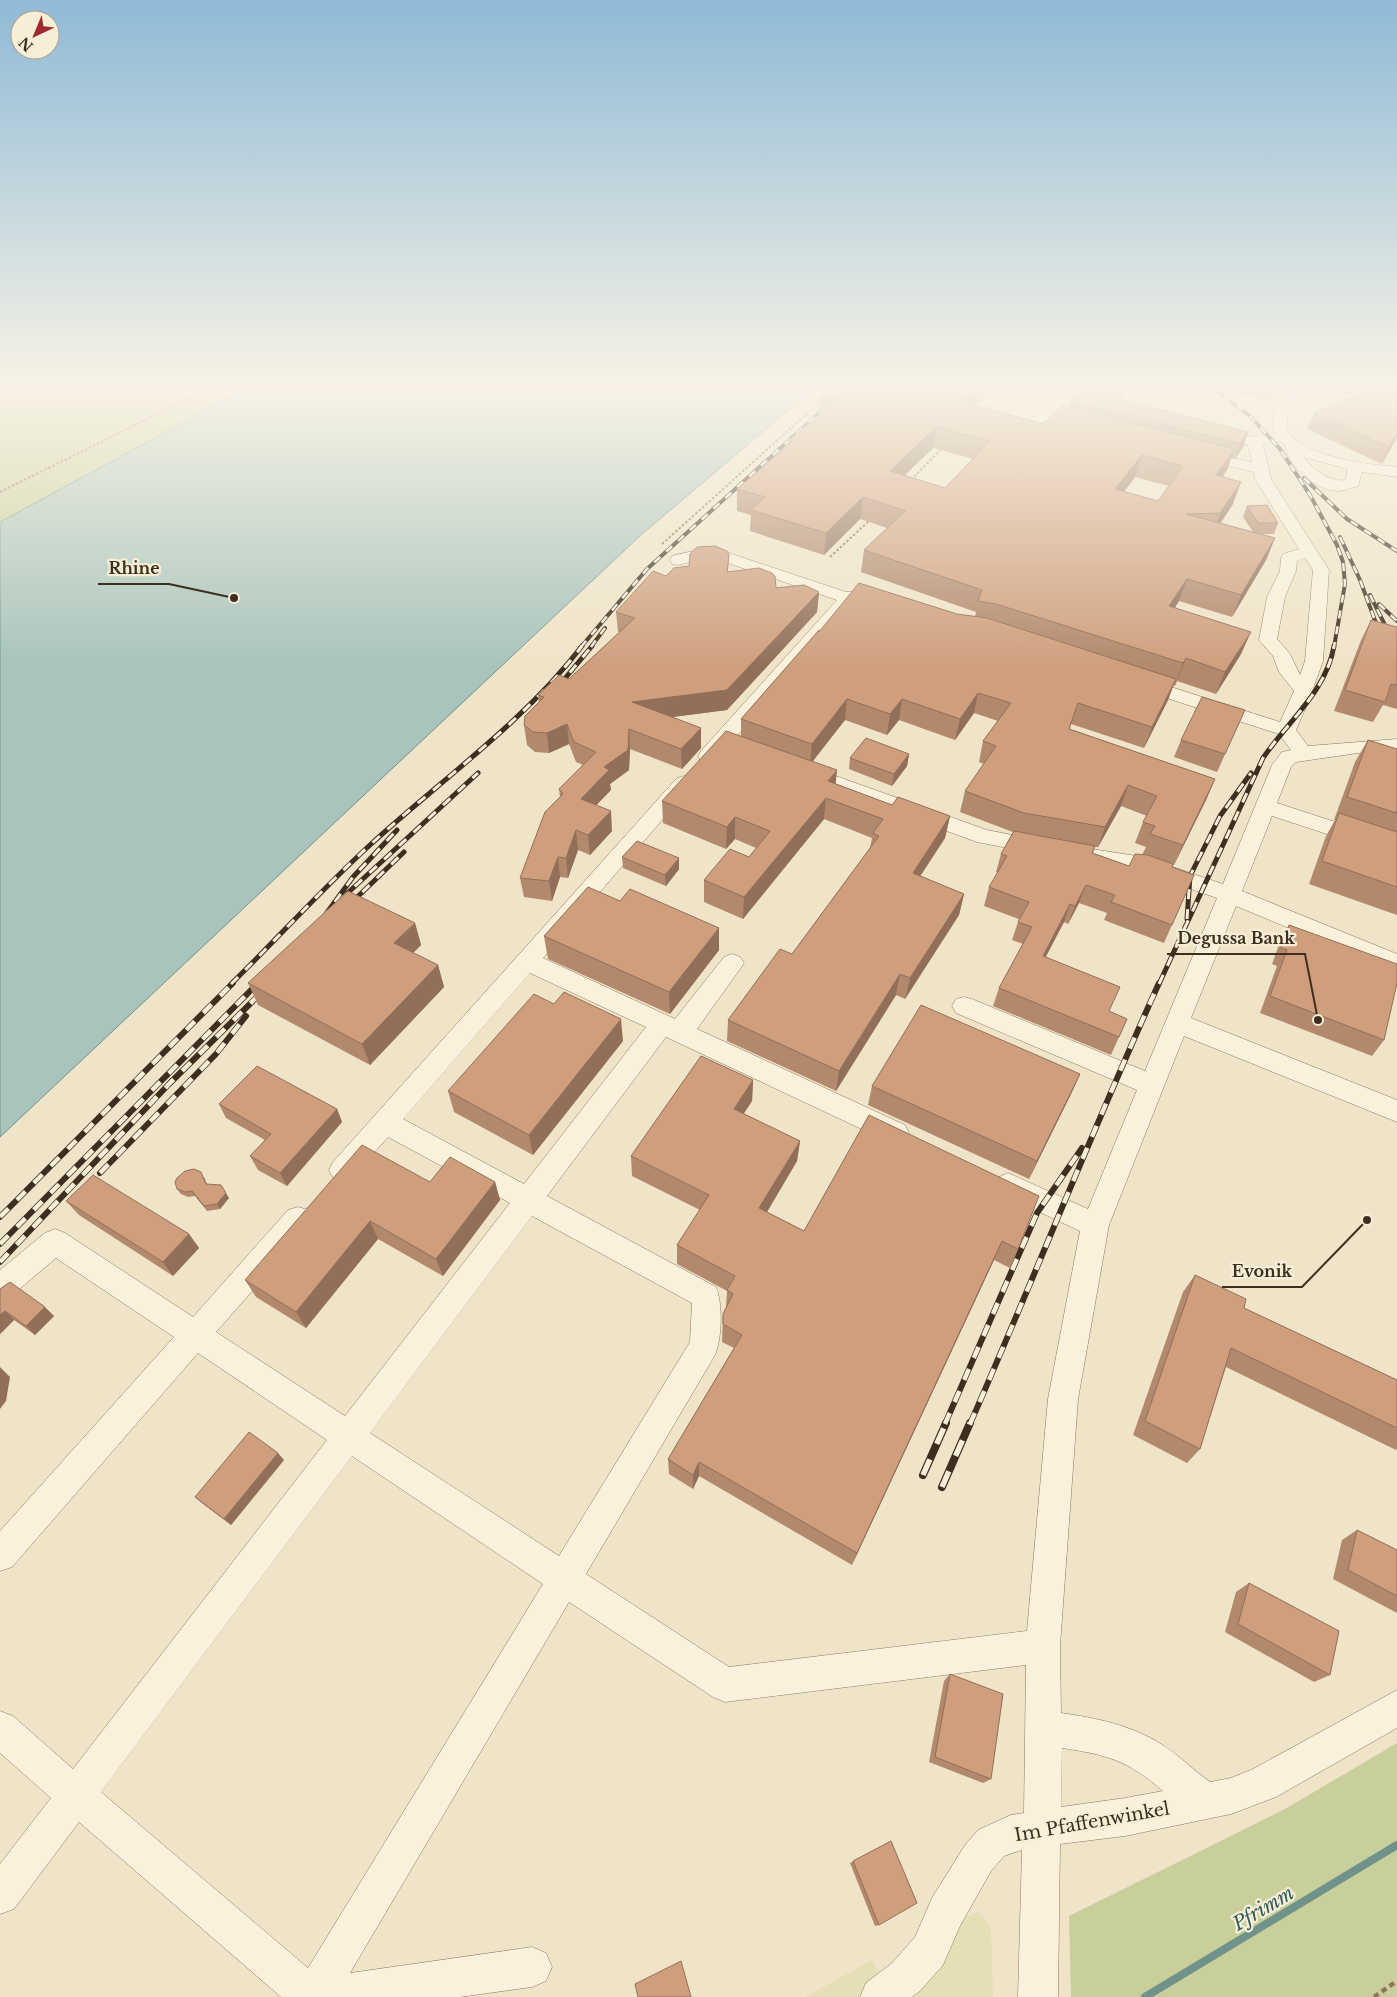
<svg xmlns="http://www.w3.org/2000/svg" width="1397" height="1997" font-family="'Libre Baskerville',serif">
<rect width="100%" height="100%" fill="#f0e4c8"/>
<path fill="#e6deb5" d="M977 1912 984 1918 991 1931 993 1997H903L954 1939 965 1918Z
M872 1960 894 1997H806Z"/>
<path fill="#c9cf9b" d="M0 387H249L0 522Z
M1397 1743V1997H1071L1069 1916 1285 1809Z"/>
<path fill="#a9c4bc" stroke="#6f938a" d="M249 387H816L642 534 0 1137V522Z"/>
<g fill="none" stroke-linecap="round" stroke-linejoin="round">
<path stroke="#6f938a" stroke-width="8" d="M1145 1997 1397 1845"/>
<g stroke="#8d765c" stroke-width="1">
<path id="minor" d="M1041 387H1059L1110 402 1112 405 1110 408C1098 411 1050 397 1041 387Z
M1293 387H1308C1300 398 1288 406 1287 420 1282 456 1373 465 1397 467V477L1362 472 1358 486C1352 488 1345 490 1339 491 1315 491 1293 468 1285 448L1286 446 1280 441 1263 444 1271 479 1329 570 1323 661 1307 705 1296 730 1308 746 1397 739V751L1358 753 1296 762 1291 767 1277 803 1397 842V857L1272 816 1242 891 1397 954V973L1236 906 1191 1018 1397 1100V1122L1184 1036 1109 1225 1078 1399 1060 1646 1061 1713C1096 1718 1131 1725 1161 1744 1179 1755 1193 1770 1210 1782L1231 1778 1253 1769 1397 1690V1728L1276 1797 1231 1814 1125 1836 1060 1844 1058 1997H1018L1022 1850 1004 1856 991 1871 960 1926 943 1965 920 1991 912 1997H860L866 1983 892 1963 915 1937 932 1898 965 1845 978 1830 1011 1815 1024 1813 1026 1665 725 1702 713 1697 569 1602 350 1973 532 1947 546 1953 552 1967 546 1981 532 1987 460 1997H281L79 1822 14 1909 0 1914V1864L51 1798 0 1753V1711L13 1716 73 1769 327 1440 198 1353 12 1567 0 1571V1531L174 1337 56 1258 10 1297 0 1301V1270L45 1233 55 1229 65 1233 193 1317 288 1210 298 1207 308 1210 312 1219 308 1228 216 1332 345 1416 510 1203 388 1137 351 1178 342 1182 333 1178 329 1170 333 1162 677 778 684 776 691 778 694 783 543 958 675 1019 724 957 732 954 740 957 744 963 740 969 697 1029 905 1125 909 1133 905 1141 896 1144 887 1141 666 1037 547 1196 716 1287C723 1303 722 1339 715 1355L586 1574 729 1667 1027 1631 1048 1399 1080 1231 999 1193 995 1185 999 1177 1008 1173 1088 1209 1137 1090 956 1013 952 1006 956 999 964 997 972 999 1145 1071 1217 898 1141 872 1071 859 1068 854 1071 849 1079 847 1143 857 1223 884 1272 765 1282 752 1291 750 1279 734 1132 687 1130 683 1132 679 1139 677 1146 679 1280 722 1294 691 1279 672 1273 656 1259 640 1267 597 1280 571 1281 558 1283 554 1299 549 1255 479 1254 472 1192 458 1190 455 1192 452 1197 451 1252 462 1248 445 1235 441 1233 438 1235 435 1240 434 1253 437 1275 433C1269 414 1280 401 1293 387ZM1304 457 1347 469 1346 480C1330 483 1311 468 1304 457ZM1305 558 1313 570 1305 661 1300 675 1290 654 1277 639 1285 597 1296 571 1297 561ZM530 973 646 1027 524 1184 403 1119ZM532 1216 692 1303 690 1342 559 1556 370 1433ZM352 1456 543 1584 308 1968 101 1792ZM1062 1748C1108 1755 1127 1760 1163 1791L1125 1798 1061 1807Z
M1048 413 1085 422 1087 425 1085 428 1080 429 1048 421 1021 429 998 425 996 422 998 419 1003 418 1020 421Z
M711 547 846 592H856L859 596 715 761 708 762 701 761 698 756 701 751 837 600 710 557 678 565 672 564 670 560 672 556Z
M805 765 987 830 1047 842 1050 847 1047 852 1039 854 977 842 798 777 795 772 798 767Z"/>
</g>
<path stroke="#8d765c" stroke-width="2" stroke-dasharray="2.5 2" stroke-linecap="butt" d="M1019 387 1032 389
M985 410 1017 387
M911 480 943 447
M0 492 212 387
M662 544 821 401
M830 557 870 520"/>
<path stroke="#8d765c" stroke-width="4.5" stroke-dasharray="5.5 4" stroke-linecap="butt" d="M1374 1997 1397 1981"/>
<use href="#minor" fill="#faf1dc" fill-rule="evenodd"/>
<g stroke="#3d2e20" stroke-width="4">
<path id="rail-far3" d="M1211 387 1250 416 1280 449 1310 495 1337 545 1343 562 1345 584 1334 647
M1319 387 1397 402
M1304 478 1347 519 1397 551
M1340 537 1360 580 1380 634
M1370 595 1391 637
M1379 604 1397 621
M581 647 647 569 848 387
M591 647 605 628"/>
</g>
<g stroke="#3d2e20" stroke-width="5">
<path id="rail-far2" d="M557 688 592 646
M340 900 478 773
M348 906 404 852
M323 918 353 877 397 830
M1187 919 1190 876 1220 816 1251 773
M231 984C278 938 322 889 370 845 442 779 523 723 582 646
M257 984 261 980
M1159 984 1263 758C1288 721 1326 692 1334 646"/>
</g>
<g stroke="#3d2e20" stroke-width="6">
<path id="rail-far1" d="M100 1173 216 1054 246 1016
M0 1217 233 983
M0 1244 258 983
M0 1262 169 1084 265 989
M945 1424 1037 1213 1082 1148
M970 1424C1034 1278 1093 1129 1159 983"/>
</g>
<g stroke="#3d2e20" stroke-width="8">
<path id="rail" d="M923 1475 946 1423
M942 1487 970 1423"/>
</g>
<use href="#rail-far3" stroke="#f7eed8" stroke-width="2.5" stroke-dasharray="8" stroke-linecap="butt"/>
<use href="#rail-far2" stroke="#f7eed8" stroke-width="3" stroke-dasharray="10" stroke-linecap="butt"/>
<use href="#rail-far1" stroke="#f7eed8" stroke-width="4.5" stroke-dasharray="12" stroke-linecap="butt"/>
<use href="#rail" stroke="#f7eed8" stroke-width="5.5" stroke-dasharray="17" stroke-linecap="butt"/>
</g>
<path fill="#b2896c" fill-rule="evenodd" d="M1090 387H1129L1120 399 1248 432 1243 447 1235 459 1231 458 1227 470 1222 477 1233 504 1220 523 1253 532 1243 517 1247 506 1278 523 1274 534H1260L1275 538 1266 560 1232 617 1179 601 1175 607 1241 654 1216 694 1177 681 1175 686 1173 685 1168 700 1144 748 1071 724 1070 729 1215 779 1206 800 1174 865H1173L1172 867 1194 875 1164 943 1104 920 1107 913 1079 903 1068 924 1064 922 1045 957 1109 1012 1127 1019 1111 1055 993 1006 999 988 1023 944 1012 940 1019 919 984 906 989 887 998 873 996 872 1001 854 1013 832 960 812 965 791 984 764 979 762 983 741 998 721 974 713 955 740 899 720 887 735 845 720 812 761 836 784 892 805 950 816 945 838 920 876 964 894 959 915 905 999 896 995 836 1091 727 1041 728 1020 792 954 870 848 872 838 824 819 743 919 704 902V880L749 857 756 848 735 839 726 849 663 823 662 801 741 736V719L819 632 957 614 975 617 976 612 861 572 864 550 887 528 860 519 824 555 750 531 751 515 737 511V489L788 446V441L819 415 820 396 975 406 1044 424 1069 406 1070 401 1089 391ZM933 448 973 459 945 488 905 475ZM1135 477 1169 486 1158 501 1124 492ZM1121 806 1147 816 1143 822 1135 843 1146 847 1142 855 1129 866 1093 853 1095 847H1098Z
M1214 387H1280L1269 400 1214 389Z
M1314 413 1397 437 1382 464 1307 429Z
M729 555 728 572 776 588 819 592 817 612 727 710 672 717 701 748 682 769 630 749 629 770 610 784 611 790 596 805 612 831 590 855 578 850 568 878 560 877 552 901 524 897 520 878 560 797 559 789 583 765 576 762 569 744 549 753 535 752 527 745 524 725 539 702 538 695 569 679 619 632H618L616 612 666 576 689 566Z
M1371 620 1397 627V709L1383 705 1373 722 1334 711 1361 640Z
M1245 710 1217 772 1174 757 1181 740Z
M1368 740 1397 749V915L1309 884 1326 836 1335 820H1334L1355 762Z
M909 754 907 766 892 786 849 769 850 758Z
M622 857 679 869 666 886 623 868Z
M620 901 719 928V950L670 1014 548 959 544 936Z
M415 923 421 945 413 953 438 965 444 987 370 1065 258 1005 248 983Z
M1289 925 1384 1040 1372 1056 1260 1013 1277 966 1272 964 1280 942Z
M623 1041 533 1155 454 1112 448 1091Z
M1080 1074 1071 1094 1029 1179 868 1105 872 1086Z
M753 1080 752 1101 743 1114 800 1141 797 1161 767 1212 804 1231 869 1115 1018 1249 1010 1268 994 1260 852 1565 699 1476 693 1489 669 1474 668 1459 734 1348 722 1342 723 1314 726 1307 727 1291 677 1264V1245L700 1210 632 1176 631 1156Z
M219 1104 337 1109 342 1122 287 1186 258 1170 250 1156 265 1140 226 1118Z
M204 1177 207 1184 229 1198 220 1209 207 1211 195 1196 188 1197 181 1194 177 1189Z
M430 1182H495L500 1200 443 1276 378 1239 306 1328 256 1297 245 1280Z
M66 1201 189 1234 199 1248 173 1276 79 1215Z
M1195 1275 1244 1308 1397 1380V1449L1396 1450 1226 1367 1200 1449 1187 1463 1133 1435 1183 1292Z
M0 1289 54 1316 35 1335 14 1320 0 1334Z
M284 1460 231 1525 203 1504 195 1497Z
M1357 1530 1397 1550V1613L1333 1579 1342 1540Z
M1249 1583 1330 1675 1314 1682 1225 1632 1236 1592Z
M950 1674 991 1779 983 1783 929 1762 944 1681Z
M891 1841 879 1925 875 1926 850 1863Z"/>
<path fill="#916f58" d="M977 387H994L958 423 961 402Z
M1122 387H1129L1119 400Z
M1273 387H1280L1269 400Z
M936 427 933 448 887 492 890 471Z
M1248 432 1243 447 1235 459 1240 443Z
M1397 434V437L1382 464 1389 447Z
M1235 449 1227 470 1209 497 1216 475Z
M1142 455 1135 477 1109 511 1115 489Z
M1241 482 1233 504 1213 535 1220 513Z
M863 497 860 519 824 555 826 533Z
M1275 538 1266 560 1232 617 1241 595Z
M1187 579 1179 601 1162 628 1169 606Z
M819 592 817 612 727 710 634 722 632 702Z
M1251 632 1241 654 1216 694 1225 672Z
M1186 658 1177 681 1175 686 1183 663Z
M1176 679 1168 700 1144 748 1152 727Z
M978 693 974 713 955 740 960 719Z
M847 699 845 720 810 765 812 744Z
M902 699 899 720 887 735 890 714Z
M567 724 569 744 549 753 547 733Z
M701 728V748L682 769 681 749Z
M629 729 630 749 629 770 610 784 611 790 583 819 581 799 604 767Z
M909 754 907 766 892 786 894 774Z
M837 770 835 792 828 781Z
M1215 779 1206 800 1174 865 1183 845Z
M1128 785 1121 806 1098 847 1105 827Z
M826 798 824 819 743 919 744 897Z
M611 811 612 831 590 855 588 835Z
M950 816 945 838 908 895 913 873Z
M735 817V839L726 849 727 827Z
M576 830 578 850 568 878 566 858Z
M558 857 560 877 552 901 549 881Z
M679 858V869L666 886 665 875Z
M1086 885 1079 903 1068 924 1075 906Z
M964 894 959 915 905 999 910 978Z
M1070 904 1064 922 1037 974 1043 956Z
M415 923 421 945 401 965 394 943Z
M719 928V950L670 1014 669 992Z
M438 965 444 987 370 1065 362 1044Z
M900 974 896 995 836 1091 839 1071Z
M621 1019 623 1041 533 1155 529 1135Z
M1080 1074 1071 1094 1029 1179 1037 1161Z
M753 1080 752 1101 733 1130 734 1109Z
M337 1109 342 1122 287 1186 280 1173Z
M800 1141 797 1161 758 1227 759 1208Z
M495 1182 500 1200 443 1276 436 1259Z
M224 1190 229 1198 220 1209 217 1204Z
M370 1221 378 1239 306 1328 296 1312Z
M189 1234 199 1248 173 1276 163 1262Z
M1002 1241 994 1260 852 1565 857 1553Z
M45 1307 54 1316 35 1335 26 1326Z
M5 1311 14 1320 0 1334V1315Z
M0 1367 10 1377 6 1401 0 1409Z
M278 1453 284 1460 231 1525 224 1519Z
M699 1462V1476L693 1489V1475Z"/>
<path fill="#cf9f7d" stroke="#916f58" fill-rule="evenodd" d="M831 387H977L961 402 1044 424 1062 405 1235 449 1216 475 1241 482 1220 513 1186 514 1275 538 1241 595 1187 579 1169 606 1251 632 1225 672 1186 658 1183 663 996 604 978 601 982 590 864 550 905 511 863 497 826 533 751 510 765 497 737 489 792 442 788 441 836 401 820 396ZM936 427 990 441 945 488 890 471ZM1142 455 1183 466 1158 501 1115 489Z
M1373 388 1397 393V434L1389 447 1314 413Z
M1081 389 1248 432 1240 443H1237L1070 401Z
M1267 505 1278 523H1258L1247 506Z
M715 546 727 551 729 555 727 572 759 568 772 573 775 576 776 588 804 585 819 592 727 690 632 702 701 728 681 749 629 729 628 750 604 767 609 770 581 799 611 811 588 835 576 830 566 858 558 857 549 881 520 878 545 812 563 794 559 789 596 752 574 742 567 724 547 733 533 732 524 725 525 716 544 697 538 695 559 675 569 679 635 618 616 612 653 571 666 576 674 568 689 566 690 554 697 547Z
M859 583 957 614 987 618 1176 679 1152 727 1078 703 1069 729 1215 779 1183 845 1150 834 1155 826 1143 822 1157 796 1128 785 1105 827 1024 813 965 791 996 746 983 741 1011 703 978 693 960 719 902 699 890 714 847 699 812 744 741 719 819 630V632Z
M1371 620 1397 627V685L1391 684 1385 702 1345 690Z
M1202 697 1245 710 1225 754 1181 740Z
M726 731 837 770 828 781 892 805 898 797 950 816 913 873 964 894 910 978 900 974 839 1071 728 1020 780 949 792 954 879 836 873 833 883 819 826 798 744 897 704 880 730 849 749 857 770 831 735 817 727 827 662 801Z
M866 738 909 754 894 774 850 758Z
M1368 740 1397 749V813L1347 797Z
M1339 813 1397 832V887L1322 861Z
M1014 831 1095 846 1092 853 1129 866 1135 854 1148 855 1173 864 1172 867 1194 875 1172 925 1111 902 1115 895 1086 885 1075 906 1070 904 1043 956 1120 987 1109 1011 1127 1019 1119 1037 999 988 1032 927 1018 922 1029 902 989 887 1007 856 1001 854Z
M637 841 679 858 665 875 622 857Z
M588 887 620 901 630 889 719 928 669 992 544 936Z
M348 891 415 923 394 943 438 965 362 1044 248 983Z
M1289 925 1397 964V983L1384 1040 1270 996 1287 950 1281 948Z
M564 992 621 1019 529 1135 448 1091 534 994 554 1004Z
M921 1005 1080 1074 1037 1161 872 1086Z
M701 1056 753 1080 734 1109 800 1141 759 1208 804 1231 869 1115 1039 1196 1018 1249 1002 1241 857 1553 699 1462 693 1475 668 1459 742 1335 723 1324V1314L733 1294 727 1290 735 1276 677 1245 709 1195 631 1156Z
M257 1066 337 1109 280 1173 250 1156 271 1134 219 1104Z
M362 1145 430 1182 450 1157 495 1182 436 1259 370 1221 296 1312 245 1280Z
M194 1169 201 1172 206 1184 221 1185 226 1193 217 1204 204 1206 192 1191 185 1192 177 1189 175 1182 177 1178 185 1171Z
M93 1175 189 1234 163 1262 66 1201Z
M1195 1275 1246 1299 1244 1308 1397 1380V1428L1231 1348 1200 1449 1145 1421Z
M10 1282 45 1307 26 1326 5 1311 0 1315V1289Z
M249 1432 278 1453 224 1519 195 1497Z
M1357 1530 1397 1550V1596L1348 1570Z
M1249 1583 1339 1631 1330 1675 1238 1624Z
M950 1674 1003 1694 991 1779 935 1757Z
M891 1841 917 1903 879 1925 853 1861Z
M681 1961 691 1997H638L635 1984Z"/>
<linearGradient id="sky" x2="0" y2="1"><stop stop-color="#8fbad6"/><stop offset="0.58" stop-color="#f8f3e6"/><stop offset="1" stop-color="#f8f3e6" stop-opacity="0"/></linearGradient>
<rect width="1397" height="667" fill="url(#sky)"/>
<g text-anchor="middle" stroke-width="4.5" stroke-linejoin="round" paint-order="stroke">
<g font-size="18" fill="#3d2e20" stroke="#f7eed8">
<text transform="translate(1092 1822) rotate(-10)" y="6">Im Pfaffenwinkel</text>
</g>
<g font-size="19" font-style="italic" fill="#2f5d5a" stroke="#f7eed8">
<text transform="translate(1263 1908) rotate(-31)" y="7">Pfrimm</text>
</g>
</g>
<path fill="none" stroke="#3d2e20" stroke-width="2" d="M234 598L169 584H98M1318 1020L1305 954H1167M1367 1220L1302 1287H1222"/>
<g fill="#3d2e20" stroke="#f7eed8" stroke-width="2">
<circle cx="234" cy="598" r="5"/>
<circle cx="1318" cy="1020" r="5"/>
<circle cx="1367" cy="1220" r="5"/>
</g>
<g font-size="16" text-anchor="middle" font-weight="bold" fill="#3d2e20" stroke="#f7eed8" stroke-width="4.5" stroke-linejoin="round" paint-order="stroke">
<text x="134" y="574">Rhine</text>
<text x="1236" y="944">Degussa Bank</text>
<text x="1262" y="1277">Evonik</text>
</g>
<g transform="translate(35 35) rotate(224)"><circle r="24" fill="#f7eed8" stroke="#ada18e"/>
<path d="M0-4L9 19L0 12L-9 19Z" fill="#9e2a2b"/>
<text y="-8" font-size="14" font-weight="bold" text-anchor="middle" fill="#3d2e20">N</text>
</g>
</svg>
